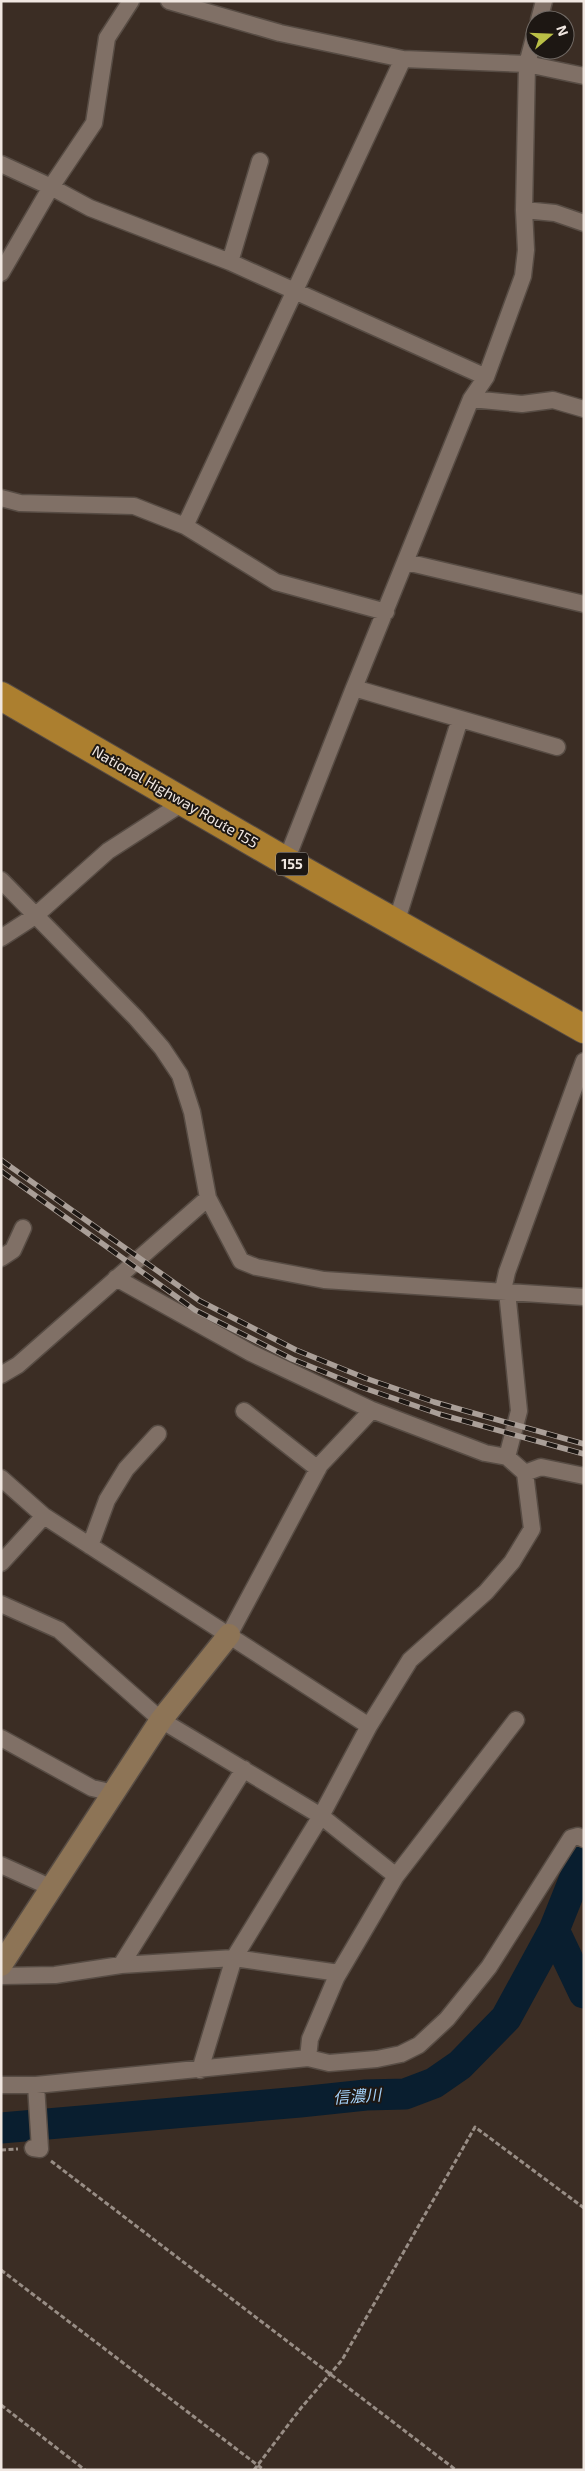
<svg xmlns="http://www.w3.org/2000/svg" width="585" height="2471" font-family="'Exo 2','Noto Sans JP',sans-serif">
<rect width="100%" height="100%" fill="#3b2d24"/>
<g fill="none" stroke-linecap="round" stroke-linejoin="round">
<path stroke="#091e2f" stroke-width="31" d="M554 1930 584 1993
M1 2128 300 2102 366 2095 405 2094 434 2083 460 2065 506 2018 554 1930 584 1855"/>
<g stroke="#574c44" stroke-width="19">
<path id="street" d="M169 1 280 33 403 59 527 64 584 76
M539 20 544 1
M535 34 527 64 524 210 526 250 523 276 486 377 471 399 354 688 557 747
M1 164 51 187 90 208 230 262 486 377
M524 210 555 213 584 223
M230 262 260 161
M1 273 51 187 94 123 107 38 131 1
M471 399 522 404 553 400 584 409
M1 498 20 503 134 506 185 526 276 582 386 612
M185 526 403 59
M406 562 584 604
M286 861 354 688
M1 880 136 1018 162 1048 180 1075 192 1112 208 1198 241 1261 256 1267 324 1280 584 1297
M396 923 460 719
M1 938 35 916 108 851 184 802
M1 1258 13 1250 23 1228
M116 1278 251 1353 372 1410 485 1453 507 1457 525 1473 532 1529 512 1562 486 1592 410 1660 369 1726 321 1816 234 1958 200 2070
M503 1290 507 1272 584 1061
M507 1291 519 1411 507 1457
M1 1375 18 1365 208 1198
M244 1411 318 1469
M525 1473 541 1467 584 1476
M1 1478 44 1516 369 1726
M90 1546 107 1500 126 1469 158 1434
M1 1563 44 1516
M1 1604 59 1630 161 1720 321 1816 396 1876
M229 1635 320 1465 372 1410
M1 1738 92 1788 114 1793
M1 1865 52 1888
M121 1965 244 1769
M1 1976 55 1975 121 1965 234 1958 339 1973
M308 2058 310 2039 336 1978 396 1876 516 1720
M1 2085H36L308 2058 329 2063 377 2059 401 2054 419 2045 447 2019 489 1967 571 1838 578 1836 584 1839
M33 2148 40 2149 36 2085"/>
</g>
<g stroke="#574c44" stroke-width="25">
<path id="secondary" d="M1 1965 161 1720 229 1635"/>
</g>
<g stroke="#574c44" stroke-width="30">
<path id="highway" d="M1 696 277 856 584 1029"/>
</g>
<path stroke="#988d85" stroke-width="3" stroke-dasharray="5 2.5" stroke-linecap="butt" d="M1 2150 18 2149
M51 2161 456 2470
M1 2270 264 2470
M1 2405 85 2470
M254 2470 301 2408 342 2360 475 2127 584 2208"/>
<use href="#street" stroke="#807066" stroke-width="16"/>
<use href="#secondary" stroke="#8d7456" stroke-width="22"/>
<use href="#highway" stroke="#ac7f2f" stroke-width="28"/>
<g stroke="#aa9f98" stroke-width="5.5">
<path id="rail" d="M1 1160 200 1301 296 1350 365 1378 434 1402 584 1444
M1 1171 195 1310 292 1359 361 1387 439 1414 584 1454"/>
</g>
<use href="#rail" stroke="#1d1713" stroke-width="4" stroke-dasharray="11" stroke-linecap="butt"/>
</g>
<g text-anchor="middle" stroke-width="4" stroke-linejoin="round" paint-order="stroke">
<rect fill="#1d1713" stroke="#b1a9a3" stroke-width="1" x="276" y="852.5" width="32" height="23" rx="4"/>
<g font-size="14" font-weight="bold" fill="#f0e7e1">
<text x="292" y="869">155</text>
</g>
<g font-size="15" fill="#f0e7e1" stroke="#1d1713">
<text transform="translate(175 797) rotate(30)" y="5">National Highway Route 155</text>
</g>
<g font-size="16" font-style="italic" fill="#a4d1f8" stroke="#1d1713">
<text transform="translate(357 2096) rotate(-4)" y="6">信濃川</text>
</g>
</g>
<rect width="585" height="2471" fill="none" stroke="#f0e7e1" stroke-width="5"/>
<g transform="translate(550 35) rotate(71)"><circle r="24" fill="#1d1713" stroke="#716a65"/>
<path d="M0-4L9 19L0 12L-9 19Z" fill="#bac046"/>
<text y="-8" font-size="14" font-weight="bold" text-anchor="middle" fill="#f0e7e1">N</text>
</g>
</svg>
